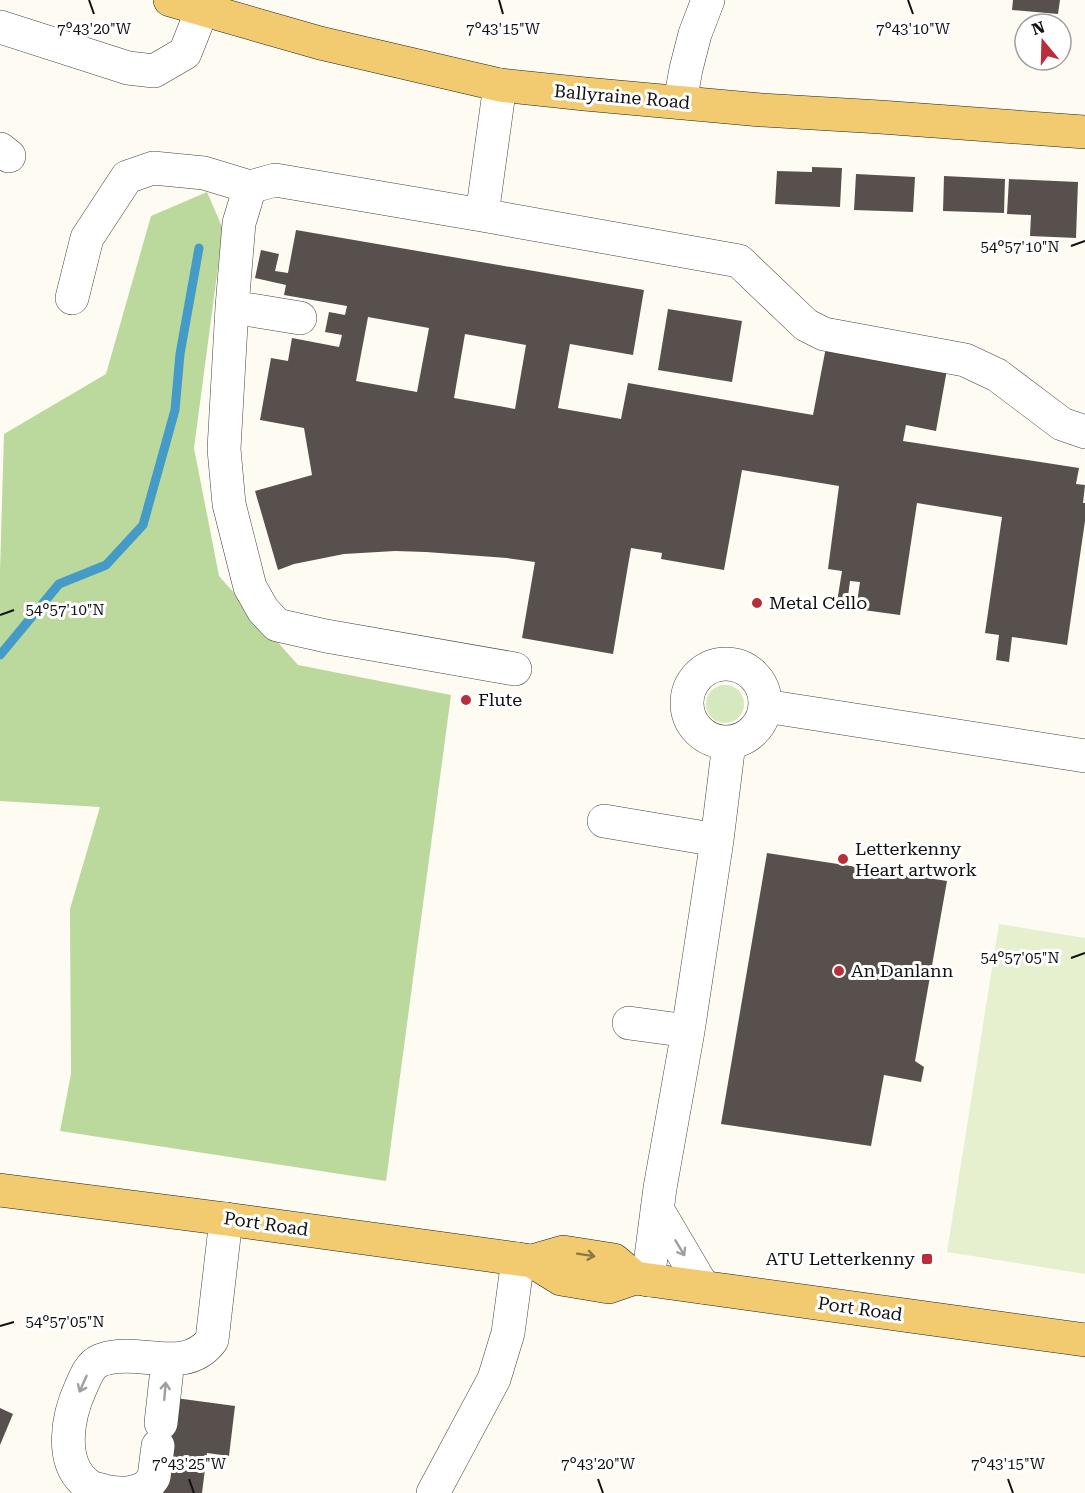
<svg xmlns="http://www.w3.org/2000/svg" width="1085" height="1493" font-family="'Roboto Serif',serif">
<rect width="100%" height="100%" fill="#fefbf3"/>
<path fill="#d6e8bd" d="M706 704a19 19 0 1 1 38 0a19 19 0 1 1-38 0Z"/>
<path fill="#bbd89d" d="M207 192 223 229 194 448 219 576 298 665 451 695 386 1181 60 1131 71 1074 70 909 100 807 0 801V572L4 434 106 374 151 216Z"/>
<path fill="#e6f0cf" d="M999 924 1085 938V1274L947 1252Z"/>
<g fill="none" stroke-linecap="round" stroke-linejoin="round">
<path stroke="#449bc7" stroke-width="9" d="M0 655 59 584 106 565 143 525 175 410 180 354 199 248"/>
</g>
<path fill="#58504c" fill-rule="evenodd" d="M1013 0H1060L1058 14 1012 10Z
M812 167 842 168 840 207 775 204 777 171 812 172Z
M856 174 915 177 913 212 854 210Z
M944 176 1005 179 1004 213 943 211Z
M1009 179 1078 182 1076 238 1030 236 1031 215 1007 214Z
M296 230 644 290 633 355 570 344 558 408 621 419 628 383 813 415 827 342 948 364 936 431 906 425 903 441 1079 468 1076 484 1085 485 1083 503H1085V521L1067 645 1012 637 1009 662 996 660 999 635 985 633 1002 517 917 503 900 615 856 609 860 582 850 581 847 604 837 602 842 571 828 569 839 486 742 470 724 570 661 559 662 553 631 548 613 654 522 638 535 562 507 558 426 552 395 551 344 554 294 564 278 570 255 491 312 475 304 428 260 420 271 358 288 361 292 338 339 347 342 335 325 332 329 312 345 315 347 306 284 295 286 285 255 278 261 250 279 254 275 271 288 273ZM368 317 429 328 417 392 356 381ZM465 334 526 345 515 409 454 398Z
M668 309 742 321 732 382 658 370Z
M767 853 947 881 915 1061 924 1067 921 1082 884 1075 871 1146 721 1124Z
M168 1397 235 1406 229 1456 207 1453 202 1493H159Z
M0 1408 13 1414 0 1445Z"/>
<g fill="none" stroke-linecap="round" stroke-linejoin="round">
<g stroke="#434343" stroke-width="34">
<path id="minor" d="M0 27 128 68 154 71 185 53 202 10
M680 102 686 69 695 34 708 0
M0 149 9 156
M482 215 500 85
M72 298 87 238 127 177 153 168 204 173 250 187
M232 307 300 318
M687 703a39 39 0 1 1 78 0a39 39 0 1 1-78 0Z
M515 669 326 636 277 625 263 610 250 587 229 504 224 449 232 307 239 223 250 187 275 180 482 215 739 261 806 325 824 334 965 360 997 375 1062 424 1085 432
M765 706 1085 756
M604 821 717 840
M629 1023 688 1031
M657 1209 703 1287
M648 1280 660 1188 688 1031 717 840 729 743
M161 1423 168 1360
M158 1446 154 1477 146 1488C140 1490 134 1492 128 1493 121 1493 112 1493 105 1491 100 1489 92 1489 88 1485 58 1463 68 1415 81 1387 85 1378 90 1365 99 1361 102 1359 105 1359 108 1358 142 1349 186 1375 212 1340L226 1219
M433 1493 494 1379 508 1333 518 1259"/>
</g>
<g stroke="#212121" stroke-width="34">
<path id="major" d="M170 0 320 43 500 85 585 94 761 110 880 117 1085 132
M0 1190 226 1219 532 1261 561 1279 609 1287 635 1278 1085 1340
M532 1261 563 1252 614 1260 635 1278"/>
</g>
<use href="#minor" stroke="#fff" stroke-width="33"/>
<use href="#major" stroke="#f2ca70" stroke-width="33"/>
</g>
<defs><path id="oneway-shaft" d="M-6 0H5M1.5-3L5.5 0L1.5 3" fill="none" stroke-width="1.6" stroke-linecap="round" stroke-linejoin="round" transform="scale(1.5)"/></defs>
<g stroke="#9f9f9f">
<use href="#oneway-shaft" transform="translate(680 1248) rotate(59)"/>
<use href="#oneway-shaft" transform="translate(83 1384) rotate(114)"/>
<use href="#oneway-shaft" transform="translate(165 1391) rotate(-85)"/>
</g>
<use stroke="#8c7645" href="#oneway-shaft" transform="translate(586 1255) rotate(9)"/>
<path fill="none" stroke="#101010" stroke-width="2" d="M89 0 94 14M499 0 503 14M908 0 913 14M1071 246 1085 241M0 615 14 610M1071 958 1085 953M0 1326 14 1322M189 1479 194 1493M598 1479 603 1493M1008 1479 1013 1493"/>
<g fill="#ba2e3c" stroke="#fff" stroke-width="2">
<circle cx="757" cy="603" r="6"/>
<circle cx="466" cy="700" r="6"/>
<circle cx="843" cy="859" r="6"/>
<circle cx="839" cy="971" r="6"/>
<rect x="921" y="1253" width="12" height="12" rx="3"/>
</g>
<g text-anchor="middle" stroke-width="6" stroke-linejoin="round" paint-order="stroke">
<g font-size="18" fill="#101010" stroke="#fff">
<text transform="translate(622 97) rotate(5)" y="6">Ballyraine Road</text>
<text transform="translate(266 1224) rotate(8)" y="6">Port Road</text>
<text transform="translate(860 1309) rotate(8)" y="6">Port Road</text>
</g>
<g font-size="18" fill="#101010" stroke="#fff" text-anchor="start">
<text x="769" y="609">Metal Cello</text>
<text x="478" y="706">Flute</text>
<text x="855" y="855">Letterkenny<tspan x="855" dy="21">Heart artwork</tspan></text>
<text x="851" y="977">An Danlann</text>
<text x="915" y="1265" text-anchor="end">ATU Letterkenny</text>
</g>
</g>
<g font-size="15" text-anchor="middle" fill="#101010" stroke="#fff" stroke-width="6" stroke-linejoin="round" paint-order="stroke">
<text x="94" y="34">7°43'20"W</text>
<text x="503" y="34">7°43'15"W</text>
<text x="913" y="34">7°43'10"W</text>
<text x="1020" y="252">54°57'10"N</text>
<text x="65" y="615">54°57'10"N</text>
<text x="1020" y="963">54°57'05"N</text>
<text x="65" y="1327">54°57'05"N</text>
<text x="189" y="1469">7°43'25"W</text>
<text x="598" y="1469">7°43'20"W</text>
<text x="1008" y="1469">7°43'15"W</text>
</g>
<g transform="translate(1043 42) rotate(341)"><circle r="28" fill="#ffffff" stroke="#9f9f9f" stroke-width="1.5"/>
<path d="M0-4.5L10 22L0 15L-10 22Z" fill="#ba2e3c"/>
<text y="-9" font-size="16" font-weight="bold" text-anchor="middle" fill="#101010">N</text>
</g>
</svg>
